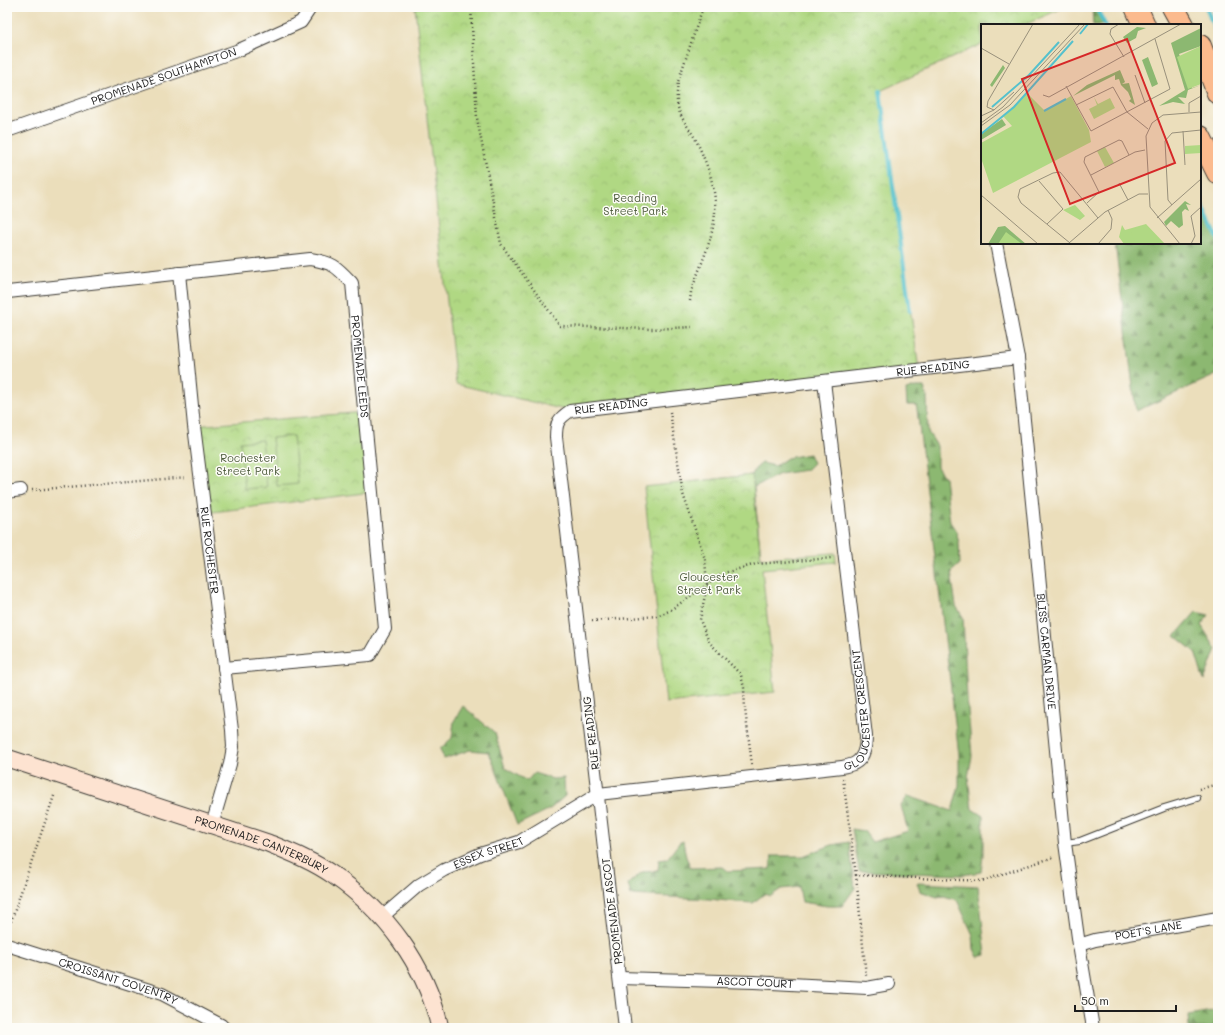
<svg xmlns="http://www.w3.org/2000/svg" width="1225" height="1035" font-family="Mali,sans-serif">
<defs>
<pattern id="forest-firs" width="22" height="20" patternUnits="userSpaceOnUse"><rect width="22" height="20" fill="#8cb871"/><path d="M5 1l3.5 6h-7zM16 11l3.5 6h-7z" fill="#72955c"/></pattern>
<pattern id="park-crowns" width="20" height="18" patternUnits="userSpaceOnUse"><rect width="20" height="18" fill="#b0d883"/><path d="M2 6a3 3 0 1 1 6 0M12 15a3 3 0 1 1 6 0" fill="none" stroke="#97b971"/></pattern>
</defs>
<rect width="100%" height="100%" fill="#fdfcf7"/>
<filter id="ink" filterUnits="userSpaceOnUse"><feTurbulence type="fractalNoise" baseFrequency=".025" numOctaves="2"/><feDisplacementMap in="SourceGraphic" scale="8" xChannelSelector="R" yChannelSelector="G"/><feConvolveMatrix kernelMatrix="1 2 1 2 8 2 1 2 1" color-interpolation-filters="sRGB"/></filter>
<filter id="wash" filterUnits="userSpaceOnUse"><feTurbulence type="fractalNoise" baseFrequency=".012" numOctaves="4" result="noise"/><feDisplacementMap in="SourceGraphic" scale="16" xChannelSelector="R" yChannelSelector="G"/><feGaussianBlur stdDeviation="0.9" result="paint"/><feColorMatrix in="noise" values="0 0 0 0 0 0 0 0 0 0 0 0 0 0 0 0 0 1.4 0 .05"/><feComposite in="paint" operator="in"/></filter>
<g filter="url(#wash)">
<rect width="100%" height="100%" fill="#ebdebb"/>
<path fill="url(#forest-firs)" stroke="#546a46" d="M1092 7H1096L1105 25H1093Z
M1200 201 1218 239V374L1136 411 1115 243H1200Z
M915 387H924L927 397 928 432 937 446V467L945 478 950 522 956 531 959 543 960 564 951 572 956 606 963 617 967 698 972 756 968 777 972 809 983 816V856L981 872 962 875 859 871 852 829 864 831 872 842 908 831 901 806 908 796 952 811 959 785V755L917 409 916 405H907L906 390Z
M809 454 813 463 806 470 780 474 754 487 761 558 691 482 752 475 755 469 762 463 775 466 787 458Z
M1196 612 1209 615 1201 625 1216 649 1204 681 1195 652 1175 636Z
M463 706 495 733 505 768 527 781 534 773 553 779 564 778 565 796 550 809 517 825 489 752 470 750 444 759 440 749 452 738 454 721Z
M683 841 686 857 691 868 723 867 728 871 770 869 772 856H803L832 845 849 842 855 888 842 906H827L802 902 799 887 781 889 771 896 764 894 753 903 737 902 709 899 631 895 628 884 642 872 658 871 659 860 667 859 679 843Z
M917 883 978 886 986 955 978 957 974 949 973 935 957 900 944 896 937 897 920 891Z
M1218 1010V1028H1189L1188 1015Z"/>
<path fill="url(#park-crowns)" stroke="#667a50" d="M415 7H1065L1024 25H982V44L880 91 892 181 919 370 570 411 456 384Z
M365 412 372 492 205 513 194 426Z
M752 475 761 558 835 553 836 562 762 569 775 692 666 703 644 487Z"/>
<path fill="#b0d883" stroke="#667a50" d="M293 436 298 484 277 486 272 438Z
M262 440 267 487 245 489 240 442Z"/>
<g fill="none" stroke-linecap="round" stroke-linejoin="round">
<path stroke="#54c1cd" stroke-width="4" d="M1096 7 1105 25
M1206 7 1218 38
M880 91 910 311
M1200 201 1218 239"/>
</g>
</g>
<g filter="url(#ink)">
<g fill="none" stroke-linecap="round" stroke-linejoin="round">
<g stroke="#3b3934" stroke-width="8">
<path id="lane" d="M1065 843 1080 841 1164 808 1197 798"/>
</g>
<g stroke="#3b3934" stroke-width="14">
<g id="street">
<path id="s1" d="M7 131 239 50 301 22 311 7"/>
<path id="s2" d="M996 243 1018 358 1065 843 1079 945 1093 1028"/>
<path id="s3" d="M179 273 194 426 232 730 233 747 230 764 212 825"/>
<path id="s4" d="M7 291 8 292 310 259C334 263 336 266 352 283L385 629 370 655 224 668"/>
<path d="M7 492 21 490"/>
<path id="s5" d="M382 917 419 885 444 870 480 854 519 842 598 794 842 767C846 766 852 765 855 763 864 758 866 745 866 736L824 381"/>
<path id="s6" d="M7 945 162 994 221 1025 224 1028"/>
<path id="s7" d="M1079 945 1095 940 1218 918"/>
<path id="s8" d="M620 978 754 982 867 988 889 984"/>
<path id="s9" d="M625 1028 556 437C556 423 558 419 570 411L1018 358"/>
</g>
</g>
<g stroke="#3b3934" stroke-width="19">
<g id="secondary">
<path id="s10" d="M7 758 268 843C290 852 313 861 333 875 386 911 426 965 440 1028"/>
</g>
</g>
<g stroke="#3b3934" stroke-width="24">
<path id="highway" d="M1136 7 1144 25
M1173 7 1183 25
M1200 46 1218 93
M1200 137 1218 173"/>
</g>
<path stroke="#3b3934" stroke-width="2.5" stroke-dasharray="1 3" stroke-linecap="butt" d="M471 7 477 118 501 244 560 326 652 329 692 327
M690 301 691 292C701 263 717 232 715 201 714 181 705 160 697 142 691 130 681 120 678 107 676 99 677 90 678 82L703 7
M670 412 683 494 705 559 707 585 700 620 709 642 741 675 744 688 745 709 752 765
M32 490 187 477
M592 621 657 616 669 611 724 573 756 564 832 558
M843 779 856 875 982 881 1054 857
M1199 789 1218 784
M856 875 866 976
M7 933 55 793"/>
<use href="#lane" stroke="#fff" stroke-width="6"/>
<use href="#street" stroke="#fff" stroke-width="12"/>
<use href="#secondary" stroke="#fde3d1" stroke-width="17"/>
<use href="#highway" stroke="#fbba8d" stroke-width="22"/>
</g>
</g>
<g text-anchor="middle" stroke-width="3" stroke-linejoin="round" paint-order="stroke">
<g font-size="11" fill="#1c1c1c" stroke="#fdfcf7">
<text dy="4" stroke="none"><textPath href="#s1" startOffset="166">PROMENADE SOUTHAMPTON</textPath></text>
<text dy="4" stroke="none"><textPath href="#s4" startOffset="439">PROMENADE LEEDS</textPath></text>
<text dy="4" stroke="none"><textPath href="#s9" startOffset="992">RUE READING</textPath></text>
<text dy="4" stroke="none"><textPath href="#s9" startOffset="668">RUE READING</textPath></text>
<text dy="4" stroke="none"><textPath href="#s3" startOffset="279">RUE ROCHESTER</textPath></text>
<text dy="4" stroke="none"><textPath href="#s2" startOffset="412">BLISS CARMAN DRIVE</textPath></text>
<text dy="4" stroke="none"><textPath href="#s5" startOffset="563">GLOUCESTER CRESCENT</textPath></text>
<text transform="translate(591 733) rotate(-97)" y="4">RUE READING</text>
<text dy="4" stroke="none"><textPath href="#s10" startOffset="269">PROMENADE CANTERBURY</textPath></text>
<text dy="4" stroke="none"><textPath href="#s5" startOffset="126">ESSEX STREET</textPath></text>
<text transform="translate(612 911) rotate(-97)" y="4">PROMENADE ASCOT</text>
<text dy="4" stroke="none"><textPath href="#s7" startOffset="71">POET'S LANE</textPath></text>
<text dy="4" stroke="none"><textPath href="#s6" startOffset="117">CROISSANT COVENTRY</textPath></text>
<text dy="4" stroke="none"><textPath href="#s8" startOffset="135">ASCOT COURT</textPath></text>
</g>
<g font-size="11" fill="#505e40" stroke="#fdfcf7">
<text x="635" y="202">Reading<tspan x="635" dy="13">Street Park</tspan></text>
<text x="248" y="462">Rochester<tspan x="248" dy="13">Street Park</tspan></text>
<text x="709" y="581">Gloucester<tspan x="709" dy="13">Street Park</tspan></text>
</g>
</g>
<g transform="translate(981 24)">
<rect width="220" height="220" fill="#ebdebb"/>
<path d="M156 3 165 4 157 7 155 14 146 19 142 13ZM220 4V22L198 30 211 64 220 61 207 66 205 74 197 73 204 80 192 78 178 82 204 66 190 19ZM167 33 177 60 171 63 161 36ZM22 41 24 44 11 63 9 61ZM139 46 144 58 141 60 148 59 154 81 148 77 150 75 147 68 140 61 138 55 134 56V51L92 72 106 61ZM21 95 25 101 0 116V110ZM204 177 210 181 205 180 208 187 204 185 201 188 202 201 198 204 190 197 185 202 183 198ZM24 202 45 220H7L17 203Z" fill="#8cb871"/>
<path d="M220 22V60L207 65 196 33Z" fill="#b0d883"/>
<path d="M46 69 64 87 90 72 108 106 110 118 12 169 0 134V119L31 102 22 92ZM113 73 117 80 129 74 134 84 113 95 108 85 116 81ZM220 121V129L204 130V122ZM124 123 133 139 124 143 116 127ZM94 181 104 192 99 196 82 186ZM165 200 184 220H143L138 213 141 201 144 206ZM25 208 41 220H17Z" fill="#b0d883"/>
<path d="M165 201 171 208 159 220 155 219 149 206Z" fill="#b0d883"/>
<path fill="none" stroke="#54c1cd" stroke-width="2" d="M99 10 107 0M11 83 48 51 78 18M63 87 85 75M0 110 33 83 92 17"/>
<path fill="none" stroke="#98907b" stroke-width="1" d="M138 0 130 5 129 10 143 33M0 24 28 40M154 51 164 79M85 62 110 107 189 65 174 15M62 71 68 73 200 0M7 77 52 0M7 77 6 83 13 86M95 81 132 63 146 88 167 105M208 88V79L220 72M0 92 13 86 33 68M0 99 22 83 99 0M0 102 29 81 104 0M202 107 204 141M110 151 154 128 164 126M58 157 82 185 66 200M138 159 147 176M0 171 57 220M106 179 118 168 103 138 104 133 138 116 141 117 148 131M191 181 187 176 184 117 191 109 220 106M176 194 220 155M88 219 124 188 158 170H167M89 219 40 179 37 173 39 165 72 149 79 148 117 194M117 220 130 205 131 195 127 186M199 220 169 183 165 112 171 99 182 91 220 88M210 220 214 212 210 192 220 183"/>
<path fill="#d62828" fill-opacity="0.15" stroke="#d62828" stroke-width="2" d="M146 15 194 139 89 180 41 55Z"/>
<rect width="220" height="220" fill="none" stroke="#1c1c1c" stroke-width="2"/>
</g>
<rect width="1225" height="1035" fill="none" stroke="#fdfcf7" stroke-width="24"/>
<path d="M1075 1005v6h101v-6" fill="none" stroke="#1c1c1c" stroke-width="2"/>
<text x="1081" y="1005" font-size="12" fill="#1c1c1c" stroke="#fdfcf7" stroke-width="3" paint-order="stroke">50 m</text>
</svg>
